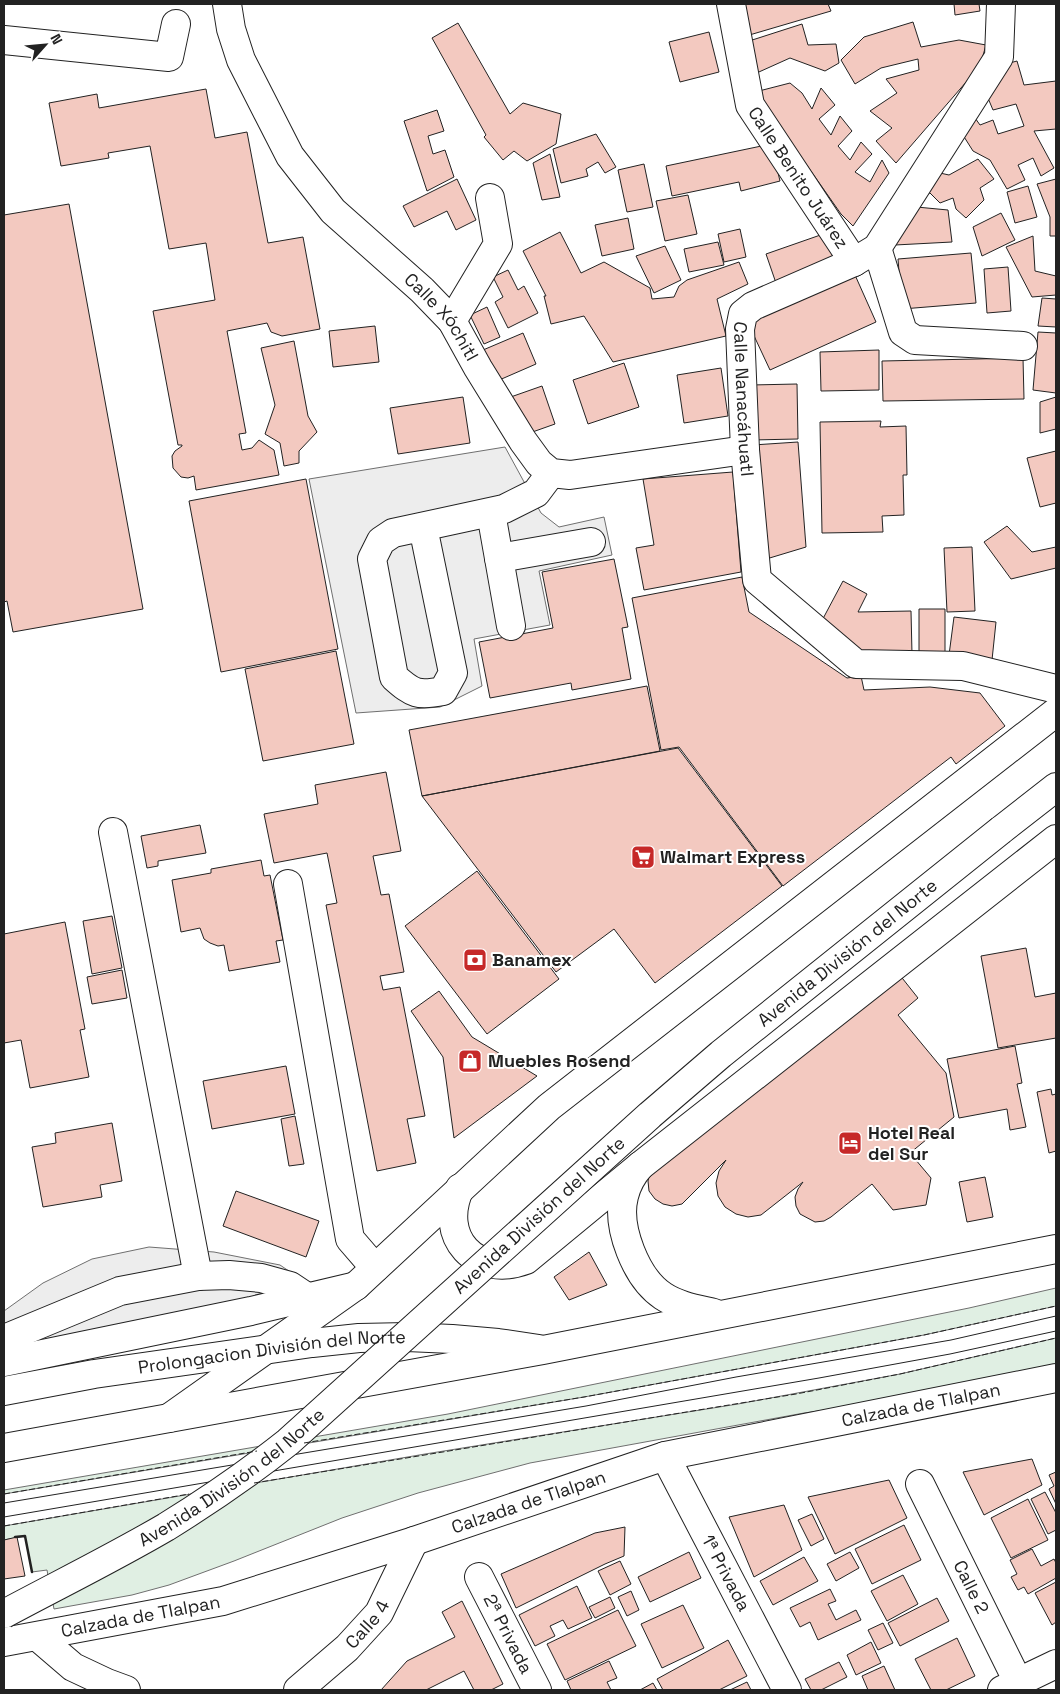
<svg xmlns="http://www.w3.org/2000/svg" width="1060" height="1694" font-family="'Space Grotesk',sans-serif">
<rect width="100%" height="100%" fill="#fff"/>
<path fill="#e0efe3" stroke="#6f6f6f" d="M1056 1288V1306L924 1335 584 1397 4 1494V1490L448 1414 969 1308Z
M1056 1338V1365L980 1383 888 1401 804 1413 530 1463 418 1493 342 1518 234 1561 169 1585 132 1595 54 1609 47 1570 32 1572 25 1536 4 1540V1526L425 1454 738 1404 900 1374Z"/>
<path fill="#ededed" stroke="#6f6f6f" d="M505 447 541 513 559 527 604 517 612 555 539 571 550 625 474 639 482 686 440 707 356 713 309 479Z
M149 1247 214 1252 280 1265 308 1284 4 1355V1311L43 1283 92 1259Z"/>
<path fill="#f3c9c0" stroke="#222" d="M738 4H828L831 11 746 36Z
M954 4H979L980 11 955 15Z
M913 22 921 47 959 40 986 45 980 66 896 163 876 141 892 128 870 111 897 93 886 79 919 70 918 59 881 68 855 84 841 60 864 37Z
M458 23 510 114 523 103 561 114 556 144 527 161 514 151 503 160 484 137 486 135 432 38Z
M802 24 808 45 836 44 839 63 825 71 790 58 750 76 746 42Z
M709 32 719 72 680 82 669 42Z
M1017 61 1024 85 1056 81V129L1034 131 1054 168 1041 176 1033 158 1018 165 1025 180 1007 189 990 160 973 151 961 132 973 115 980 125 993 120 998 134 1024 126 1016 104 993 110 985 91 1002 65Z
M790 83 802 93 812 109 821 88 835 105 819 119 831 135 840 116 852 131 838 146 850 160 861 142 872 154 855 172 870 182 882 160 889 173 853 226 841 214 794 147 768 114 759 91Z
M206 89 215 138 247 132 268 243 303 237 320 329 282 336 271 332 267 323 227 331 246 433 239 434 242 450 252 448 259 440 274 450 279 475 196 490 194 476 188 478 181 477 173 468 172 456 175 451 182 446V445H178L153 311 215 300 206 243 169 249 150 146 108 153 109 158 61 166 49 103 97 94 99 108Z
M437 110 444 131 428 136 433 154 445 150 454 177 427 191 404 121Z
M596 134 616 167 605 173 598 162 586 169 588 176 561 183 553 149Z
M771 144 780 181 741 191 739 182 672 196 666 166Z
M550 154 560 197 542 200 533 163Z
M978 159 994 179 980 188 984 200 966 218 956 209 953 198 940 203 930 193 919 195 940 173 949 175Z
M644 164 653 207 627 212 618 170Z
M457 179 476 220 456 230 447 211 414 227 403 206Z
M1056 179V236H1050V217L1037 184Z
M1028 186 1037 217 1015 223 1007 192Z
M688 195 697 234 665 241 656 201Z
M69 204 143 609 13 632 7 601 4 602V215Z
M906 206 948 210 952 242 895 245Z
M1001 213 1015 240 982 256 973 227Z
M628 218 634 249 602 256 595 225Z
M740 229 746 257 724 262 718 234Z
M560 232 581 273 604 262 650 288 652 299 674 297 679 286 687 280 739 262 748 284 717 299 726 336 613 362 584 316 551 324 544 296H546L523 251Z
M829 232 840 264 777 286 766 254Z
M1033 236 1035 271 1056 276V295L1032 297 1006 247Z
M718 242 724 265 689 272 684 249Z
M665 246 681 280 654 293 636 256Z
M971 253 976 303 902 309 898 259Z
M1008 267 1011 311 987 313 984 269Z
M508 270 518 290 524 286 538 313 508 328 495 302 503 297 493 277Z
M855 275 876 322 770 370 748 323Z
M1042 298 1056 299V327L1038 326Z
M487 307 500 337 484 344 470 315Z
M375 326 379 362 333 367 329 331Z
M1038 332 1056 333V393L1033 390Z
M523 333 536 364 497 381 483 350Z
M294 341 308 416 317 432 299 451V463L284 466 280 443 265 434 275 405 261 348Z
M879 350V390L821 391 820 352Z
M1023 358 1024 399 883 401 882 361Z
M624 363 639 407 588 424 573 380Z
M721 368 728 416 684 423 677 375Z
M797 384 798 439 752 440 751 385Z
M542 386 555 424 524 435 505 399Z
M463 397 470 443 398 454 390 408Z
M1056 397V429L1040 433V402Z
M881 421 880 427 906 426 907 475H903L904 515 882 516 883 532 822 533 820 422Z
M798 442 806 547 763 560 753 445Z
M1056 451V503L1040 507 1027 458Z
M733 472 741 572 644 590 636 548 654 545 643 479Z
M306 479 338 649 221 672 189 501Z
M1007 526 1032 552 1056 547V568L1011 579 984 542Z
M972 547 975 611 947 612 944 548Z
M614 559 628 627 622 628 631 679 572 690 571 683 490 698 479 642 553 628 542 572Z
M742 577 749 612 847 678 861 676 864 690 930 687 980 693 1005 726 956 764 951 757 783 886 679 747 661 750 632 598Z
M843 581 867 594 858 612 911 611 912 654H850L818 628Z
M919 609H945V654H919Z
M954 617 996 622 992 660 949 655Z
M336 651 354 744 263 761 245 669Z
M647 686 660 751 422 796 409 730Z
M678 748 782 886 655 983 614 929 556 972 422 796Z
M386 772 401 851 373 856 381 895 389 894 404 972 380 976 383 990 400 987 425 1116 407 1119 416 1163 377 1171 326 905 337 903 327 853 274 863 264 814 318 804 315 785Z
M200 825 206 853 158 861V866L147 868 141 836Z
M261 860 264 876 270 875 283 940 276 941 280 962 229 971 224 945 218 946 210 943 204 939 200 928 181 932 172 880 211 873V869Z
M477 871 559 979 487 1034 405 926Z
M112 916 122 968 92 974 83 921Z
M65 922 85 1029 80 1030 89 1077 30 1088 21 1040 4 1043V934Z
M1026 948 1035 997 1056 993V1038L998 1048 981 956Z
M895 969 918 998 898 1015 946 1073 954 1117 910 1153 931 1178 926 1205 893 1210 872 1184 831 1217 824 1221 815 1222 800 1214 796 1206 795 1197 798 1189 803 1182 761 1215 748 1217 736 1214 725 1207 718 1196 716 1183 719 1171 726 1160 682 1204 672 1206 663 1204 655 1199 649 1191 648 1181 650 1172Z
M122 970 127 998 92 1004 87 977Z
M439 991 472 1037 537 1076 454 1138 443 1057 411 1011Z
M1015 1046 1022 1083 1017 1084 1026 1127 1010 1130 1007 1109 959 1118 947 1059Z
M286 1066 295 1114 212 1129 203 1081Z
M1051 1089 1052 1095 1056 1094V1151L1049 1153 1037 1092Z
M295 1116 304 1164 289 1166 281 1119Z
M112 1123 122 1181 100 1185 102 1197 43 1207 32 1147 56 1143 55 1133Z
M985 1177 993 1217 967 1222 959 1182Z
M236 1191 319 1221 306 1257 223 1226Z
M589 1252 607 1285 569 1300 554 1277Z
M1032 1459 1042 1485 984 1515 963 1472Z
M1056 1472V1504L1049 1489 1054 1486 1049 1475Z
M889 1480 907 1518 835 1554 808 1497Z
M1045 1492 1056 1513V1530L1048 1534 1031 1499Z
M1028 1499 1048 1540 1011 1558 991 1518Z
M784 1505 802 1550 754 1577 729 1517Z
M812 1514 824 1539 811 1546 798 1520Z
M904 1525 921 1560 872 1584 855 1549Z
M625 1527 624 1556 605 1564 516 1608 501 1574 595 1533Z
M17 1537 25 1576 4 1579V1540Z
M1032 1549 1041 1566 1054 1559 1056 1563V1578L1028 1594 1024 1587 1018 1590 1011 1577 1017 1574 1010 1560Z
M689 1552 701 1578 650 1602 638 1577Z
M850 1552 859 1568 836 1581 827 1564Z
M804 1557 818 1581 773 1605 760 1581Z
M620 1561 631 1584 610 1595 598 1571Z
M903 1575 918 1604 887 1621 871 1591Z
M1056 1582V1622L1052 1625 1035 1593Z
M577 1586 592 1618 568 1629 563 1620 550 1626 555 1636 535 1646 519 1615Z
M830 1589 836 1601 828 1604 836 1620 856 1610 861 1620 818 1640 810 1622 800 1627 790 1608Z
M631 1591 639 1610 627 1616 618 1597Z
M610 1597 615 1608 595 1618 589 1607Z
M937 1598 949 1621 900 1646 888 1623Z
M462 1601 503 1684 491 1690H474L464 1671 426 1690H381L407 1661 455 1637 442 1612Z
M683 1605 704 1648 662 1668 641 1624Z
M618 1610 636 1646 565 1680 547 1644Z
M883 1623 893 1643 878 1650 868 1630Z
M957 1638 975 1676 946 1690H931L915 1659Z
M728 1640 747 1676 719 1690H663L657 1679Z
M871 1642 881 1663 856 1675 847 1655Z
M609 1661 617 1678 607 1682 611 1690H571L567 1681Z
M839 1662 847 1677 821 1690H811L805 1679Z
M884 1666 895 1690H868L862 1676Z
M747 1682 751 1690H730Z
M653 1683 657 1690H640Z"/>
<g fill="none" stroke-linecap="round" stroke-linejoin="round">
<g stroke="#222" stroke-width="30">
<g id="minor">
<path id="s1" d="M227 4 231 29 241 60 290 156 333 211 422 290 452 321 478 368 523 441 539 463 551 473 570 475 745 450"/>
<path id="s2" d="M731 4 750 105 854 262"/>
<path id="s3" d="M1001 4 999 57 877 248 854 262 753 306 743 314 740 329 745 450 757 580 856 664 963 666 1056 689"/>
<path d="M4 40 169 57 176 24"/>
<path d="M877 248 903 332 915 340 1023 346"/>
<path d="M452 321 498 244 490 198"/>
<path d="M491 513 511 626"/>
<path d="M423 527 453 673 443 691C418 696 413 694 394 677L372 559 381 541 393 533 504 509 536 493 551 473"/>
<path d="M499 558 591 542"/>
<path d="M113 832 198 1276"/>
<path d="M288 884 350 1239 375 1268"/>
<path d="M4 1339 120 1291 198 1276 229 1275 261 1278 290 1286 308 1298"/>
<path d="M4 1362 251 1311 356 1286"/>
<path d="M665 1456 787 1690"/>
<path id="s4" d="M920 1484 1022 1690"/>
<path d="M479 1577 537 1690"/>
<path d="M38 1637 73 1667 107 1683 126 1690"/>
<path id="s5" d="M298 1690 347 1648 379 1613 414 1541"/>
<path d="M1002 1690 1056 1664"/>
</g>
</g>
<g stroke="#222" stroke-width="30">
<g id="major">
<path d="M1001 830 1056 787"/>
<path d="M460 1188C437 1237 476 1279 526 1260L640 1166 1056 839"/>
<path id="s6" d="M4 1391 94 1374 312 1343 359 1338 407 1337 452 1339 498 1343 539 1349"/>
<path d="M169 1418 357 1285 549 1107 1056 712"/>
</g>
</g>
<g stroke="#222" stroke-width="30">
<g id="highway">
<path d="M640 1166C632 1175 627 1184 624 1196 616 1227 636 1278 663 1296 678 1306 697 1309 714 1313"/>
<path d="M4 1448 543 1350 1056 1249"/>
<path id="s7" d="M4 1642 223 1601 414 1541 665 1456 1056 1378"/>
</g>
</g>
<use href="#minor" stroke="#fff" stroke-width="28"/>
<use href="#major" stroke="#fff" stroke-width="28"/>
<use href="#highway" stroke="#fff" stroke-width="28"/>
<path stroke="#222" stroke-width="1" d="M4 1503 586 1406 736 1377 951 1340 1056 1316
M4 1517 819 1378 950 1354 1056 1331"/>
<g stroke="#222" stroke-width="30" stroke-linecap="butt">
<g id="major-bridge">
<path id="s8" d="M4 1614C58 1585 113 1558 166 1527 208 1501 249 1473 288 1442L650 1115 721 1054 1001 830"/>
</g>
</g>
<use href="#major-bridge" stroke="#fff" stroke-width="28"/>
<path stroke="#222" stroke-width="1" stroke-dasharray="6 2.5" stroke-linecap="butt" d="M304 1443 584 1397 924 1335 1056 1306
M254 1483 796 1394 900 1374 1056 1338
M4 1494 257 1451
M4 1526 189 1494"/>
<path stroke="#222" stroke-width="2.5" d="M15 1537 25 1536 32 1572"/>
</g>
<defs>
<g id="supermarket-square" transform="scale(1.25)"><rect x="-9" y="-9" width="18" height="18" rx="4" fill="#c62828" stroke="#fff"/><path d="M-6-5.5h2.5l.6 2H6L4.5 2H-2.5L-4.4-4H-6ZM-1.5 3.2a1.3 1.3 0 1 0 .1 0ZM3 3.2a1.3 1.3 0 1 0 .1 0Z" fill="#fff"/></g>
<g id="bank-square" transform="scale(1.25)"><rect x="-9" y="-9" width="18" height="18" rx="4" fill="#c62828" stroke="#fff"/><path d="M-6-4H6V4H-6ZM0-2.3a2.3 2.3 0 1 0 0 4.6a2.3 2.3 0 1 0 0-4.6Z" fill="#fff"/></g>
<g id="shop-square" transform="scale(1.25)"><rect x="-9" y="-9" width="18" height="18" rx="4" fill="#c62828" stroke="#fff"/><path d="M-5-2.5h2.3a2.7 3.5 0 0 1 5.4 0H5L5.5 6h-11ZM-1.5-2.5h3a1.5 2.3 0 0 0-3 0Z" fill="#fff"/></g>
<g id="hotel-square" transform="scale(1.25)"><rect x="-9" y="-9" width="18" height="18" rx="4" fill="#c62828" stroke="#fff"/><path d="M-6-4.5h1.5V1H6V5H4.5V3h-9V5H-6ZM-4 0a1.8 1.8 0 1 1 3.6 0ZM.5 0V-2.5h3Q6-2.5 6 0Z" fill="#fff"/></g>
</defs>
<g fill-rule="evenodd">
<use href="#supermarket-square" x="643" y="857"/>
<use href="#bank-square" x="475" y="960"/>
<use href="#shop-square" x="470" y="1061"/>
<use href="#hotel-square" x="850" y="1143"/>
</g>
<g text-anchor="middle" stroke-width="4" stroke-linejoin="round" paint-order="stroke">
<g font-size="18" fill="#222" stroke="#fff">
<text dy="6" stroke="none"><textPath href="#s2" startOffset="190">Calle Benito Juárez</textPath></text>
<text dy="6" stroke="none"><textPath href="#s1" startOffset="388">Calle Xóchitl</textPath></text>
<text dy="6" stroke="none"><textPath href="#s3" startOffset="515">Calle Nanacáhuatl</textPath></text>
<text dy="6" stroke="none"><textPath href="#s8" startOffset="1076">Avenida División del Norte</textPath></text>
<text dy="6" stroke="none"><textPath href="#s8" startOffset="671">Avenida División del Norte</textPath></text>
<text dy="6" stroke="none"><textPath href="#s6" startOffset="271">Prolongacion División del Norte</textPath></text>
<text dy="6" stroke="none"><textPath href="#s7" startOffset="949">Calzada de Tlalpan</textPath></text>
<text dy="6" stroke="none"><textPath href="#s8" startOffset="266">Avenida División del Norte</textPath></text>
<text dy="6" stroke="none"><textPath href="#s7" startOffset="544">Calzada de Tlalpan</textPath></text>
<text transform="translate(726 1573) rotate(62)" y="6">1ª Privada</text>
<text dy="6" stroke="none"><textPath href="#s4" startOffset="115">Calle 2</textPath></text>
<text dy="6" stroke="none"><textPath href="#s7" startOffset="139">Calzada de Tlalpan</textPath></text>
<text dy="6" stroke="none"><textPath href="#s5" startOffset="96">Calle 4</textPath></text>
<text transform="translate(508 1634) rotate(63)" y="6">2ª Privada</text>
</g>
<g font-size="18" font-weight="bold" fill="#222" stroke="#fff" text-anchor="start">
<text x="660" y="863">Walmart Express</text>
<text x="492" y="966">Banamex</text>
<text x="488" y="1067">Muebles Rosend</text>
<text x="868" y="1139">Hotel Real<tspan x="868" dy="21">del Sur</tspan></text>
</g>
</g>
<rect width="1060" height="1694" fill="none" stroke="#222222" stroke-width="10"/>
<g transform="translate(45 45) rotate(63)" stroke="#ffffff" stroke-width="4" paint-order="stroke">
<path d="M0-4L9 19L0 12L-9 19Z" fill="#222222"/>
<text y="-8" font-size="14" font-weight="bold" text-anchor="middle" fill="#222222">N</text>
</g>
</svg>
